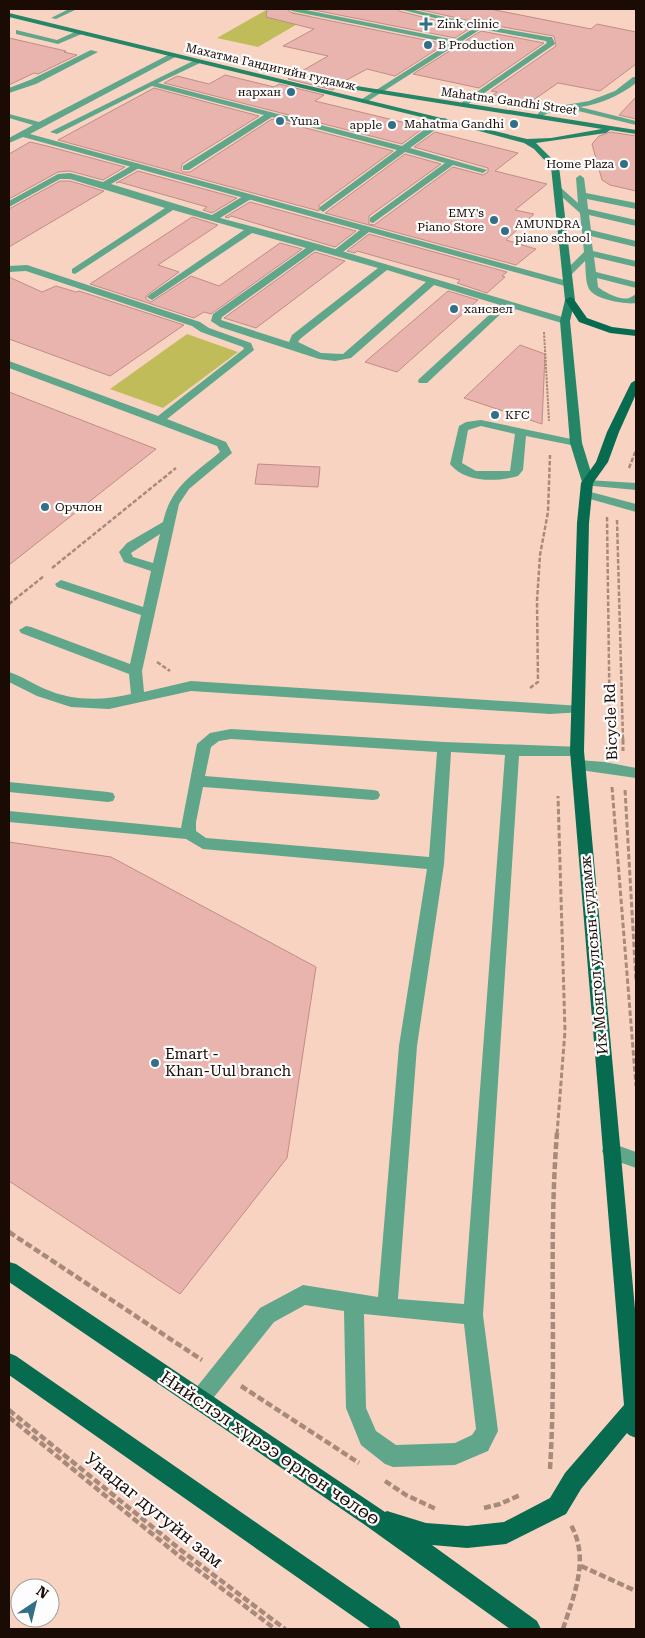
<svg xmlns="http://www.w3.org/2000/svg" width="645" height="1638" font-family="'Roboto Serif',serif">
<rect width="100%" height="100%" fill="#f9d3c1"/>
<path fill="#c0bc5a" d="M268 9H277L311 16 258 47 217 38Z
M187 334 238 352 163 408 110 389Z"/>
<path fill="#e9b4ae" stroke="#bf8d86" d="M267 9H287L292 13 445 44 395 76 367 69 339 84 333 90 288 79 328 56 283 46 314 29 266 17Z
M309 9H397L399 11 469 29 455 38Z
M417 9H490L591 29 597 24 636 32V64L600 91 558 83 529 103 493 95 497 92 491 91 556 46 554 36 480 23Z
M481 31 544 43 479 88 413 74Z
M9 38 66 51 64 52 77 55 38 74 34 73 9 85Z
M225 75 274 87 279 84 324 95 315 101 418 126 415 128 422 129 402 144 164 83 177 76 209 84Z
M154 88 259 116 182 164 181 170 183 172H190L272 119 393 151 319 205V211L58 140Z
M636 97V119L619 115Z
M435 132 518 153 495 171 547 184 515 210 534 214 506 240 536 249 516 265 325 213 405 154 441 164 369 216V224L374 225 453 167 483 175 488 172V168L414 147Z
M610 132 636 136V191L610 185 602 180 592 144 599 136Z
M30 142 47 146 125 167 103 180 70 171 58 172 9 199V154Z
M138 171 237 198 212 213 203 210 207 207 119 182 116 183Z
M60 181H70L104 191 9 247V209Z
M250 202 356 231 335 247 231 216 228 218 225 217Z
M192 217 218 225 158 265 179 272 146 296V299L151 302 191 276 219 286 280 243 302 249 211 314 204 312 194 318 90 284Z
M369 234 507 272 502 276 505 277 487 293 457 283 460 280 357 251 355 253 347 251Z
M315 252 345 261 256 328 224 318Z
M9 277 42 292 56 286 76 292 79 291 184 325 110 376 9 339Z
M448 291 478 300 397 372 365 362Z
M520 345 545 354 542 424 464 398Z
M9 392 156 449 9 565Z
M258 464 320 467 318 487 255 484Z
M9 842 111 857 316 967 287 1158 180 1294 9 1181Z"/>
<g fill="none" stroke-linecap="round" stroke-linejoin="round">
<path stroke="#a88a7c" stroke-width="2" stroke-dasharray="2.5 1" stroke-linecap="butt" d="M544 332 549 421"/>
<path stroke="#a88a7c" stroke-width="2.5" stroke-dasharray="4.5 2" stroke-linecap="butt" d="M629 468 636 450
M607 517 610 740
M617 520 623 740
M52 568 176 468
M9 604 44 576
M157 662 170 671
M530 688 538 682 537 601 540 555 548 512 550 455"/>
<path stroke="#a88a7c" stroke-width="3" stroke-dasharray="5.5 2.5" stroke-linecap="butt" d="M610 739V748
M623 739V751
M612 787 636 1086
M625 790 636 981
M557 1134 565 1031 558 796"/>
<path stroke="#a88a7c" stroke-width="4.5" stroke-dasharray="7 3" stroke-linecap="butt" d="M9 1232 202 1360
M241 1386 359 1463
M9 1410 182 1551 285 1629
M9 1417 178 1555 275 1629
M550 1469C557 1357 548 1245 557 1133
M385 1481 406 1495 436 1509
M484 1508 500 1504 520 1495
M581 1566 636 1591
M563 1629C574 1594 590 1560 571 1525"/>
<path fill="#5fa68b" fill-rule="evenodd" d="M16 30 57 40 77 31 84 33 58 44 16 34Z
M91 50 98 52 36 84 9 93V88L30 80Z
M136 163 139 164V168L111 184 212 215 245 195H251V199L220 218 318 244 569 319 570 321 565 324 508 307 427 383H419L418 381 419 379 500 305 434 285 351 358 335 361 319 359 220 327 211 321 213 314 306 248 252 233 152 300 147 297 149 295 244 230 173 210 75 274 72 273V269L165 208 70 179H60L9 207V201L58 174 70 173 103 182ZM315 250 378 268 292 335 289 342 221 320 222 317ZM387 270 426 282 343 354 321 353 298 342 300 339Z
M580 175 584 178 586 193 636 203V209L587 199 588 209 636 220V226L589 215 591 230 636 241V247L591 236 593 251 636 261V267L594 257 596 272 636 282V288L597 278 598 287C604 292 621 301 629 298 632 297 634 295 636 294V303C626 305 594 299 589 289 585 281 586 269 585 261L570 276 567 277 562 274 584 252 580 213 553 189 560 187 578 203 576 178Z
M27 265 200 322 209 328 251 343 254 350 167 419 226 442 232 453 189 489 179 504 142 671 144 692 191 681 550 704 582 706 584 709 582 712 550 714 191 691 109 709 71 707 37 696 9 682V672C22 676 33 684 45 689 72 701 102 701 131 694L129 674 21 633 19 630 26 626 31 627 130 664 141 615 57 587 55 584 61 580 143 607 151 571 124 562 119 552 127 543 163 522C171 486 193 475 220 452L217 446 9 368V361L158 416 244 349 243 347 201 332 192 326 26 271 9 272V266ZM160 534 153 563 133 557 131 553Z
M481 420 576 440 582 443 576 446 526 436 523 470 518 476C497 482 465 483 450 464L459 426 466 422ZM481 426 515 434 510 471H476L462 463 468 430Z
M587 480 636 483V490L583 485 581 483 583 481Z
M231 729 444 742 582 747 584 751 582 755 577 756H519L483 1315 498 1431 488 1451 455 1465 393 1467 385 1464 361 1445 346 1408 344 1311 305 1305 274 1322 206 1407 199 1410 192 1407 189 1400 192 1393 260 1308 303 1285 378 1297 399 1046 427 869 203 849 186 839 9 822V811L181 828 197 744 210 733ZM231 739 437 752 429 857 206 838 196 831V822L203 787 373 800 378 799 380 795 378 791 373 790 205 776 211 747 219 741ZM451 752 505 755 464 1304 398 1299 417 1046 444 864ZM364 1314 464 1324 476 1429 472 1435 455 1443 396 1445 376 1431 366 1408Z
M9 782 108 792 113 793 115 797 113 801 108 802 9 792Z
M611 1143 636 1152V1168L605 1157 602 1151 605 1145Z"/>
<path fill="#5fa68b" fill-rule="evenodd" d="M69 9H77L56 19 51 18Z
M289 9H301L455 40 474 28 399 9H410L480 25 549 37H552L555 44 464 107 460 105 461 103 547 43 546 41 481 29 365 103H362V99L450 43 292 11Z
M172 53 179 55 30 134 571 282 573 284 568 287 565 286 369 232 339 255H333V251L360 230 23 137 9 143V138L33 125 9 118V114L39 122Z
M197 59 201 61 200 63 158 83 402 146 440 118H446V122L410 148 487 170 483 173 453 165 373 223 370 222V218L445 163 405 152 323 212 319 209 320 207 397 150 272 117 189 170H183V166L264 115 152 86 57 134 50 132Z
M633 77H636V83C619 96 601 104 580 107L636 121V125L570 109 548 113 541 117 537 115 542 109 589 101 615 91Z
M587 491 636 504V512L583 497 581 495Z
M578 760 605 762 636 768V778L573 769 571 765 573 761Z"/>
<path fill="#258667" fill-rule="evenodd" d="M9 13 527 139 551 138 602 129 344 88 340 86 344 84 636 130V134L610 130 606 133 536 143 559 166 575 300 570 321 582 443 594 482 592 484 588 485 582 482 570 443 560 321 565 300 551 167 534 149 524 143 479 131 9 17Z"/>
<path fill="#076b50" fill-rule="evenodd" d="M570 297 573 298 587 318 612 327 636 330V336L610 333 579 322 565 300Z
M636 380V394L619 432 608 462 593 483 589 523 584 751 636 1320V1438L629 1435 627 1433 581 1489 566 1514 506 1544 467 1548 432 1545 537 1621 541 1629H510L365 1525 9 1282V1262L16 1264 385 1512 387 1511 426 1523 467 1526 504 1522 550 1498 565 1473 624 1405 570 751 577 523 581 483 596 462 607 432 631 383Z
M9 1353 16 1356 398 1621 401 1629H371L9 1375Z"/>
</g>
<g fill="#336f86" stroke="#fdfdfd" stroke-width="2">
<path d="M423.5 16.5h5v5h5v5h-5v5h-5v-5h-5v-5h5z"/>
<circle cx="428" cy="45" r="5"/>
<circle cx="291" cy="92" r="5"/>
<circle cx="280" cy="121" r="5"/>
<circle cx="514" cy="124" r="5"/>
<circle cx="392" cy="125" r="5"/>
<circle cx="624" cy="164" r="5"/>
<circle cx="494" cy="220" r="5"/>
<circle cx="505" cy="231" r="5"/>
<circle cx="454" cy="309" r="5"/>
<circle cx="495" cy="415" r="5"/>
<circle cx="45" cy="507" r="5"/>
<circle cx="155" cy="1063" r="5"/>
</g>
<g text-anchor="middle" stroke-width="4.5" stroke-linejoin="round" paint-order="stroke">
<g font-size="12" fill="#1b0b05" stroke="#fdfdfd" text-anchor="start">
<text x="437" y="28">Zink clinic</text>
<text x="438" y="49">B Production</text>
<text x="281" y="96" text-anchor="end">нархан</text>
<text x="290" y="125">Yuna</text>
<text x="504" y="128" text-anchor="end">Mahatma Gandhi</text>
<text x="382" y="129" text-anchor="end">apple</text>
<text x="614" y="168" text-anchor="end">Home Plaza</text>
<text x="484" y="217" text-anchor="end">EMY's<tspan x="484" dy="14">Piano Store</tspan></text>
<text x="515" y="228">AMUNDRA<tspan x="515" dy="14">piano school</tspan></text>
<text x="464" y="313">хансвел</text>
<text x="505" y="419">KFC</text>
<text x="55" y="511">Орчлон</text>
</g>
<g font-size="12" fill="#1b0b05" stroke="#fdfdfd">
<text transform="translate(271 67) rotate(13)" y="4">Махатма Гандигийн гудамж</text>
<text transform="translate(509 101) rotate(8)" y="4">Mahatma Gandhi Street</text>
</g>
<g font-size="15" fill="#1b0b05" stroke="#fdfdfd">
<text transform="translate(611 722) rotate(-92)" y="5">Bicycle Rd</text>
<text transform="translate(594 955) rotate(-95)" y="5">Их Монгол улсын гудамж</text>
</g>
<g font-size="15" fill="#1b0b05" stroke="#fdfdfd" text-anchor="start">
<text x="165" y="1059">Emart -<tspan x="165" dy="17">Khan-Uul branch</tspan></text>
</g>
<g font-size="18" fill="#1b0b05" stroke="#fdfdfd">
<text transform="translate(270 1448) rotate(34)" y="6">Нийслэл хүрээ өргөн чөлөө</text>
<text transform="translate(154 1510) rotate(39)" y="6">Унадаг дугуйн зам</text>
</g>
</g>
<rect width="645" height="1638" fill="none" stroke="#1b0b05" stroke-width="20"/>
<g transform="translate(35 1603) rotate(35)"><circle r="24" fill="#fdfdfd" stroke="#a39c9a"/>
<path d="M0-4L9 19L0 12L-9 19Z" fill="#336f86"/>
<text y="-8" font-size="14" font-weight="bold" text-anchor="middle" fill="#1b0b05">N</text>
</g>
</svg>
